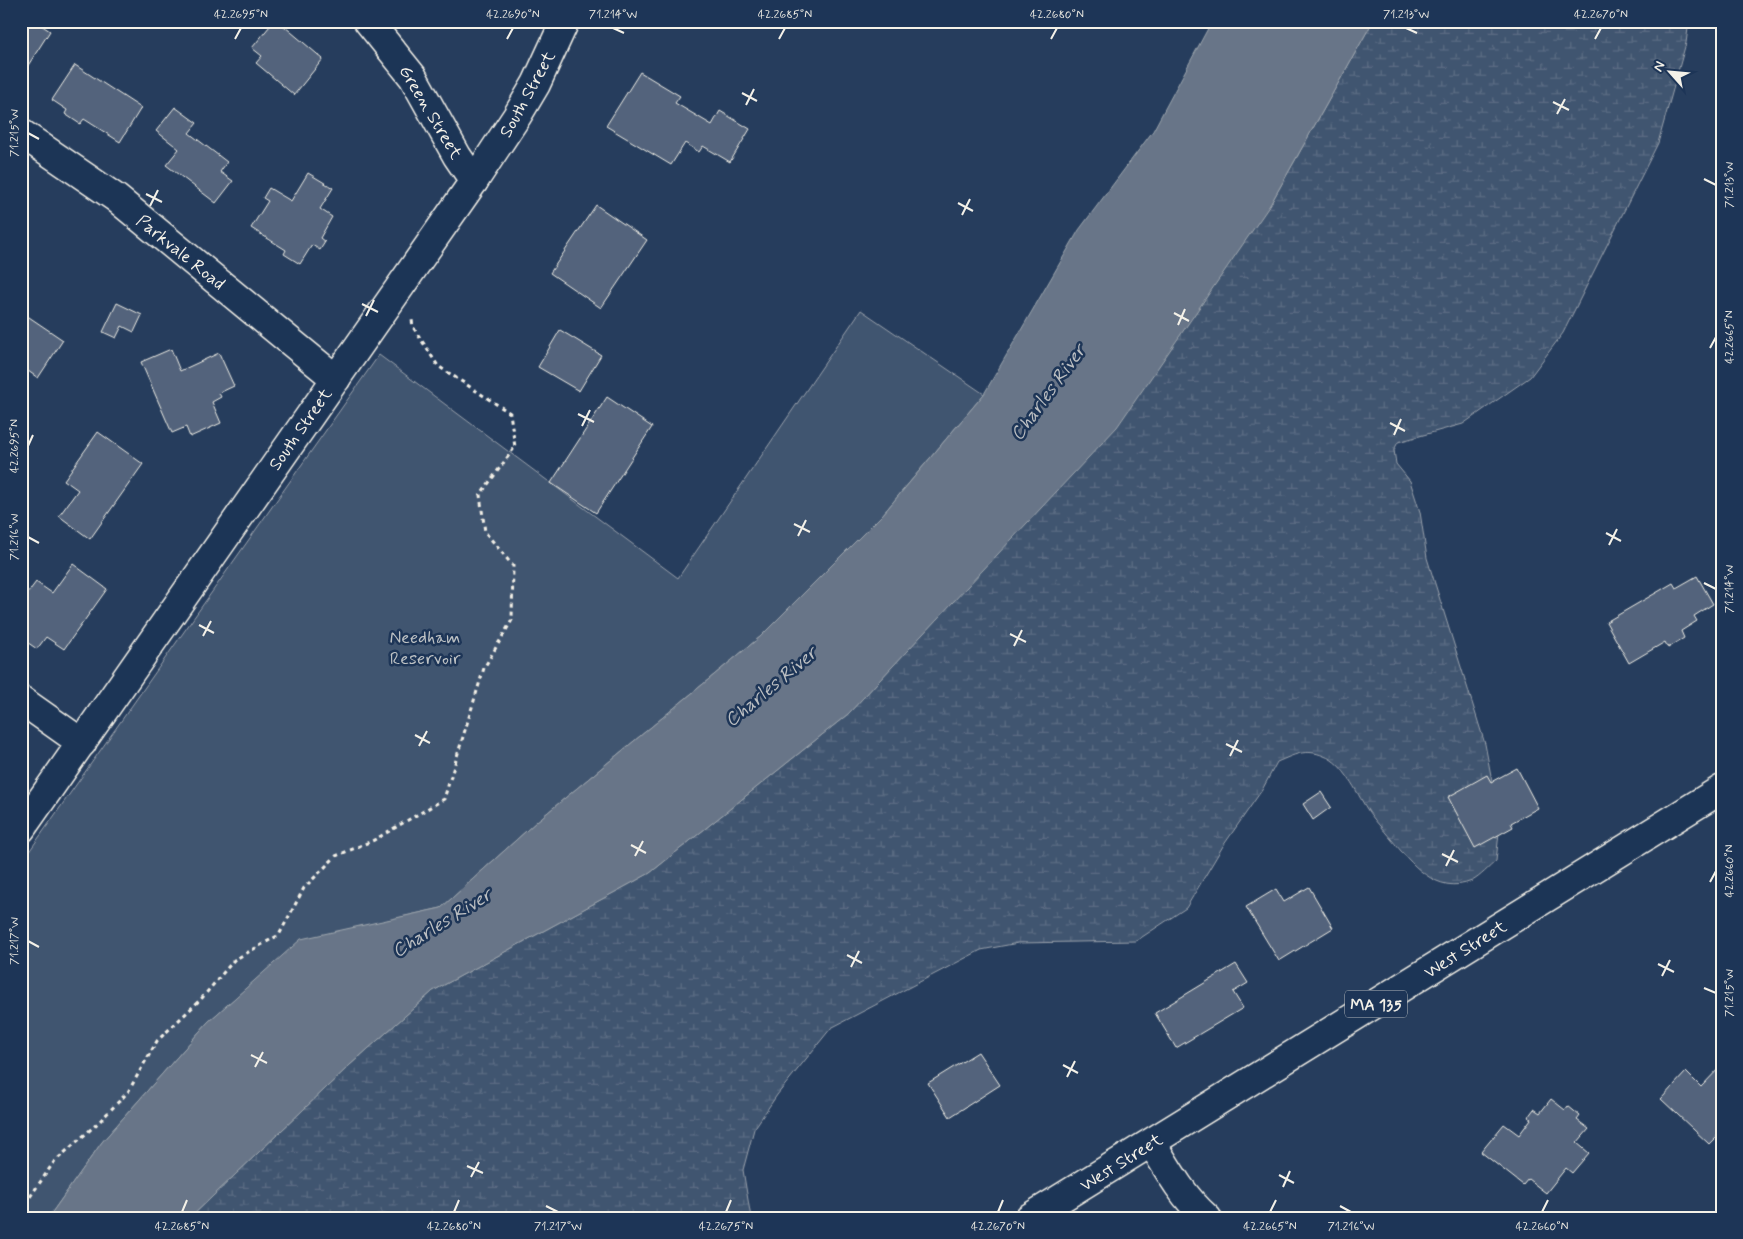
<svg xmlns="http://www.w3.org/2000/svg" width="1743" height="1239" font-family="Mynerve,sans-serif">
<defs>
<pattern id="wetland-marsh" width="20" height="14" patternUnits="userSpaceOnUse" patternTransform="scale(1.25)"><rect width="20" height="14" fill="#40546f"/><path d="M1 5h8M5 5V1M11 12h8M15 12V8" fill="none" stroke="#5c6d84"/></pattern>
</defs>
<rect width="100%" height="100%" fill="#263d5d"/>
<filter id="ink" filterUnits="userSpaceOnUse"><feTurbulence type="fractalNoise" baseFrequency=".02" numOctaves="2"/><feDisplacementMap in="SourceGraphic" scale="10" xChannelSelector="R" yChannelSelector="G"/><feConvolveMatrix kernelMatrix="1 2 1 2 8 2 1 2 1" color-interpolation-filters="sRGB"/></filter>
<g filter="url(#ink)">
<path fill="url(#wetland-marsh)" stroke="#9aa2ac" d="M1373 21H1689L1686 43 1658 143 1563 333 1530 377 1463 424 1398 442 1394 450 1396 464 1410 481 1420 512 1427 558 1485 744 1500 823 1496 861C1489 867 1480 877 1472 881 1436 896 1411 863 1391 839 1383 829 1373 819 1367 809 1356 792 1344 763 1324 756 1305 748 1294 755 1277 762L1262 790 1223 846 1186 908 1136 941 1018 943 981 950 831 1028 777 1095 754 1129 743 1170 751 1218H190L350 1065 433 991 650 873 848 714 944 611 1270 205Z"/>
<path fill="#40546f" stroke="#9aa2ac" d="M861 310 984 394 883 514 760 637 536 822 441 908 301 940 208 1022 102 1142 48 1218H21V863L379 355 678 578Z"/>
<path fill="#677588" stroke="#9fa7ae" d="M1212 21H1373L1270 205 1117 427 848 714 650 873 433 991 350 1065 190 1218H48L102 1142 208 1022 301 939 441 908 536 822 760 637 883 514 984 394 1079 230 1153 131Z"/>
<path fill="#52647b" stroke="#f4f1e8" d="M21 21H35L50 31 27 67 21 63Z
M274 21H278L323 59 294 95 256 63 262 56 252 48Z
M75 65 141 108 120 142 84 119 80 124 65 114 67 110 52 100Z
M640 72 680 96 675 103 712 125 720 111 750 129 730 162 703 146 699 152 685 143 671 165 606 126Z
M175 107 197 123 189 133 227 162 220 172 233 181 216 203 166 165 179 149 156 131Z
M308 173 333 188 320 209 332 217 320 238 325 242 320 250 312 245 300 264 284 254 286 250 251 228 268 201 263 198 269 188 291 201Z
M596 205 647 240 601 308 550 273Z
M21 303 27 307 23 313 63 340 38 378 21 366Z
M117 303 142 315 134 332 122 326 116 338 103 332Z
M560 330 601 355 579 391 538 367Z
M171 349 180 371 219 353 234 386 219 393 221 397 212 402 221 423 190 437 186 427 172 433 141 362Z
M607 397 652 427 596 513 551 483Z
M98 432 143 464 90 539 59 516 78 490 64 480Z
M73 564 107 589 64 649 46 637 37 649 21 638V602L36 582 52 593Z
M1697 576 1713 604 1694 616 1697 621 1681 631 1684 638 1668 648 1665 642 1629 663 1606 622 1673 583 1676 588Z
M1517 768 1538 808 1511 823 1513 827 1475 848 1448 797 1487 775 1491 782Z
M1321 792 1331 807 1313 820 1303 804Z
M1309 887 1333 928 1279 961 1246 907 1276 889 1284 902Z
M1236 964 1248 983 1233 992 1243 1008 1176 1048 1155 1013Z
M978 1052 1000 1085 950 1117 928 1083Z
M1722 1065V1131L1709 1144 1661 1099 1686 1072 1701 1087Z
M1551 1099 1565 1110 1568 1106 1580 1116 1577 1120 1589 1129 1577 1143 1589 1153 1572 1173 1566 1168 1546 1193 1528 1179 1523 1185 1481 1152 1504 1124 1519 1135 1531 1119 1528 1117 1534 1109 1540 1113Z"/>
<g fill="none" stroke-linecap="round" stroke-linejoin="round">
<g stroke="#f4f1e8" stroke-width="31">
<path id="minor" d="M368 21 413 77 457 156 474 181
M21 133 116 198 336 379
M21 700 82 743
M1152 1143C1168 1170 1183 1197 1207 1218"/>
</g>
<g stroke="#f4f1e8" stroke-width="31">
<path id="tertiary" d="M21 829 474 181 517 116 536 84 565 21"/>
</g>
<g stroke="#f4f1e8" stroke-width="31">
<path id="primary" d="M1029 1218 1722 789"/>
</g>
<path stroke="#f4f1e8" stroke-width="3" stroke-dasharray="4 4" stroke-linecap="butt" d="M21 1210 54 1162 99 1122 128 1092 157 1041 202 998 234 960 279 935 304 888 336 856 374 840 444 799 484 668 512 620 513 566 485 532 480 495 515 447 510 413 438 366 413 327 412 320"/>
<use href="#minor" stroke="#1d3557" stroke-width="28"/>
<use href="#tertiary" stroke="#1d3557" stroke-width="28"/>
<use href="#primary" stroke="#1d3557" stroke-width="28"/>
</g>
</g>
<path fill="none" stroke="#f4f1e8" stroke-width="2" d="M613 28 624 33M1406 28 1417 33M235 39 241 28M507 39 513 28M779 39 785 28M1051 39 1057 28M1595 39 1601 28M742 93 757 101M1553 102 1569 110M746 105 754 89M1557 114 1565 99M28 133 39 139M1704 179 1716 185M146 194 162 202M958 203 973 211M150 206 158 190M962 215 970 199M362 304 378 312M1174 313 1189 321M366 316 374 300M1178 325 1185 309M1710 348 1716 337M578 414 594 422M1390 423 1405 431M582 426 590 410M1394 435 1401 419M28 446 33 435M794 524 810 532M1606 533 1621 541M798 536 806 520M28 537 39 543M1609 545 1617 529M1704 583 1716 589M199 625 214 633M1010 634 1026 642M203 636 211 621M1014 646 1022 630M415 735 430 743M1226 744 1242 752M419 746 427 731M1230 756 1238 740M631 845 646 853M1442 854 1458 862M635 856 643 841M1446 866 1454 850M1710 882 1716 871M28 941 39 947M847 955 862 963M1658 964 1674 972M851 967 859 951M1662 976 1670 960M1704 988 1716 993M251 1055 267 1063M1063 1065 1078 1073M255 1067 263 1052M1067 1077 1075 1061M467 1166 483 1173M1279 1175 1294 1183M471 1177 479 1162M1283 1187 1290 1171M546 1206 558 1212M1340 1206 1351 1212M182 1212 187 1200M454 1212 459 1200M726 1212 731 1200M998 1212 1003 1200M1270 1212 1276 1200M1542 1212 1548 1200"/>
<g text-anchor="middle" stroke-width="5" stroke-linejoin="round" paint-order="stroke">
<rect fill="#1d3557" stroke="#b4b9bc" stroke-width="1" x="1345" y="990.5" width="62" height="27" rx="4"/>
<g font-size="16" font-weight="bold" fill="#f4f1e8">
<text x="1376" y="1010">MA 135</text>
</g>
<g font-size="18" fill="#f4f1e8" stroke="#1d3557">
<text transform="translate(527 94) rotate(-61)" y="6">South Street</text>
<text transform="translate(431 112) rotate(59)" y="6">Green Street</text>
<text transform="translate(181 252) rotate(39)" y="6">Parkvale Road</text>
<text transform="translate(300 429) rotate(-55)" y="6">South Street</text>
<text transform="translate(1465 949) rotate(-32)" y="6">West Street</text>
<text transform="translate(1121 1162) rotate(-32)" y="6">West Street</text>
</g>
<g font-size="18" fill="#bec2c4" stroke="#1d3557">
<text x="425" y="643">Needham<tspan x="425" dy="21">Reservoir</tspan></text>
</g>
<g font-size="19" font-style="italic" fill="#bcbfc2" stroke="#1d3557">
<text transform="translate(1047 392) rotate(-54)" y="7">Charles River</text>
<text transform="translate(770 686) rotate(-40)" y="7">Charles River</text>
<text transform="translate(441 922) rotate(-32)" y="7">Charles River</text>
</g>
</g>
<rect width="1743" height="1239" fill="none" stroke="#1d3557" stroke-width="55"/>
<g transform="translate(1670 72) rotate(297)" stroke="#1d3557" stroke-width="4" paint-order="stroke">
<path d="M0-4L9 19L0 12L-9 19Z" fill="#f4f1e8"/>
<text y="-8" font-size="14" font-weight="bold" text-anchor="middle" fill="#f4f1e8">N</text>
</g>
<rect x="28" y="28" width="1688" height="1184" fill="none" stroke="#f4f1e8" stroke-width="2"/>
<g font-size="12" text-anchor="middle" fill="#f4f1e8">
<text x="241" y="18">42.2695°N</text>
<text x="513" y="18">42.2690°N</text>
<text x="613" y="18">71.214°W</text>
<text x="785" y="18">42.2685°N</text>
<text x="1057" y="18">42.2680°N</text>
<text x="1406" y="18">71.213°W</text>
<text x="1601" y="18">42.2670°N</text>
<text transform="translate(14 133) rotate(-90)" y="4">71.215°W</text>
<text transform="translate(1729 185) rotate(-90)" y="4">71.213°W</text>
<text transform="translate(1729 337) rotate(-90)" y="4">42.2665°N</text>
<text transform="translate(14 446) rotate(-90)" y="4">42.2695°N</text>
<text transform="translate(14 537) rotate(-90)" y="4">71.216°W</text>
<text transform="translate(1729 589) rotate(-90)" y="4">71.214°W</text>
<text transform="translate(1729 871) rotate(-90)" y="4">42.2660°N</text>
<text transform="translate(14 941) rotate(-90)" y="4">71.217°W</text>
<text transform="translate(1729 993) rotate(-90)" y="4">71.215°W</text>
<text x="182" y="1230">42.2685°N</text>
<text x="454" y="1230">42.2680°N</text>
<text x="558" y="1230">71.217°W</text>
<text x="726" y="1230">42.2675°N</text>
<text x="998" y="1230">42.2670°N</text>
<text x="1270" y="1230">42.2665°N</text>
<text x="1351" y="1230">71.216°W</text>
<text x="1542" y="1230">42.2660°N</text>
</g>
</svg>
